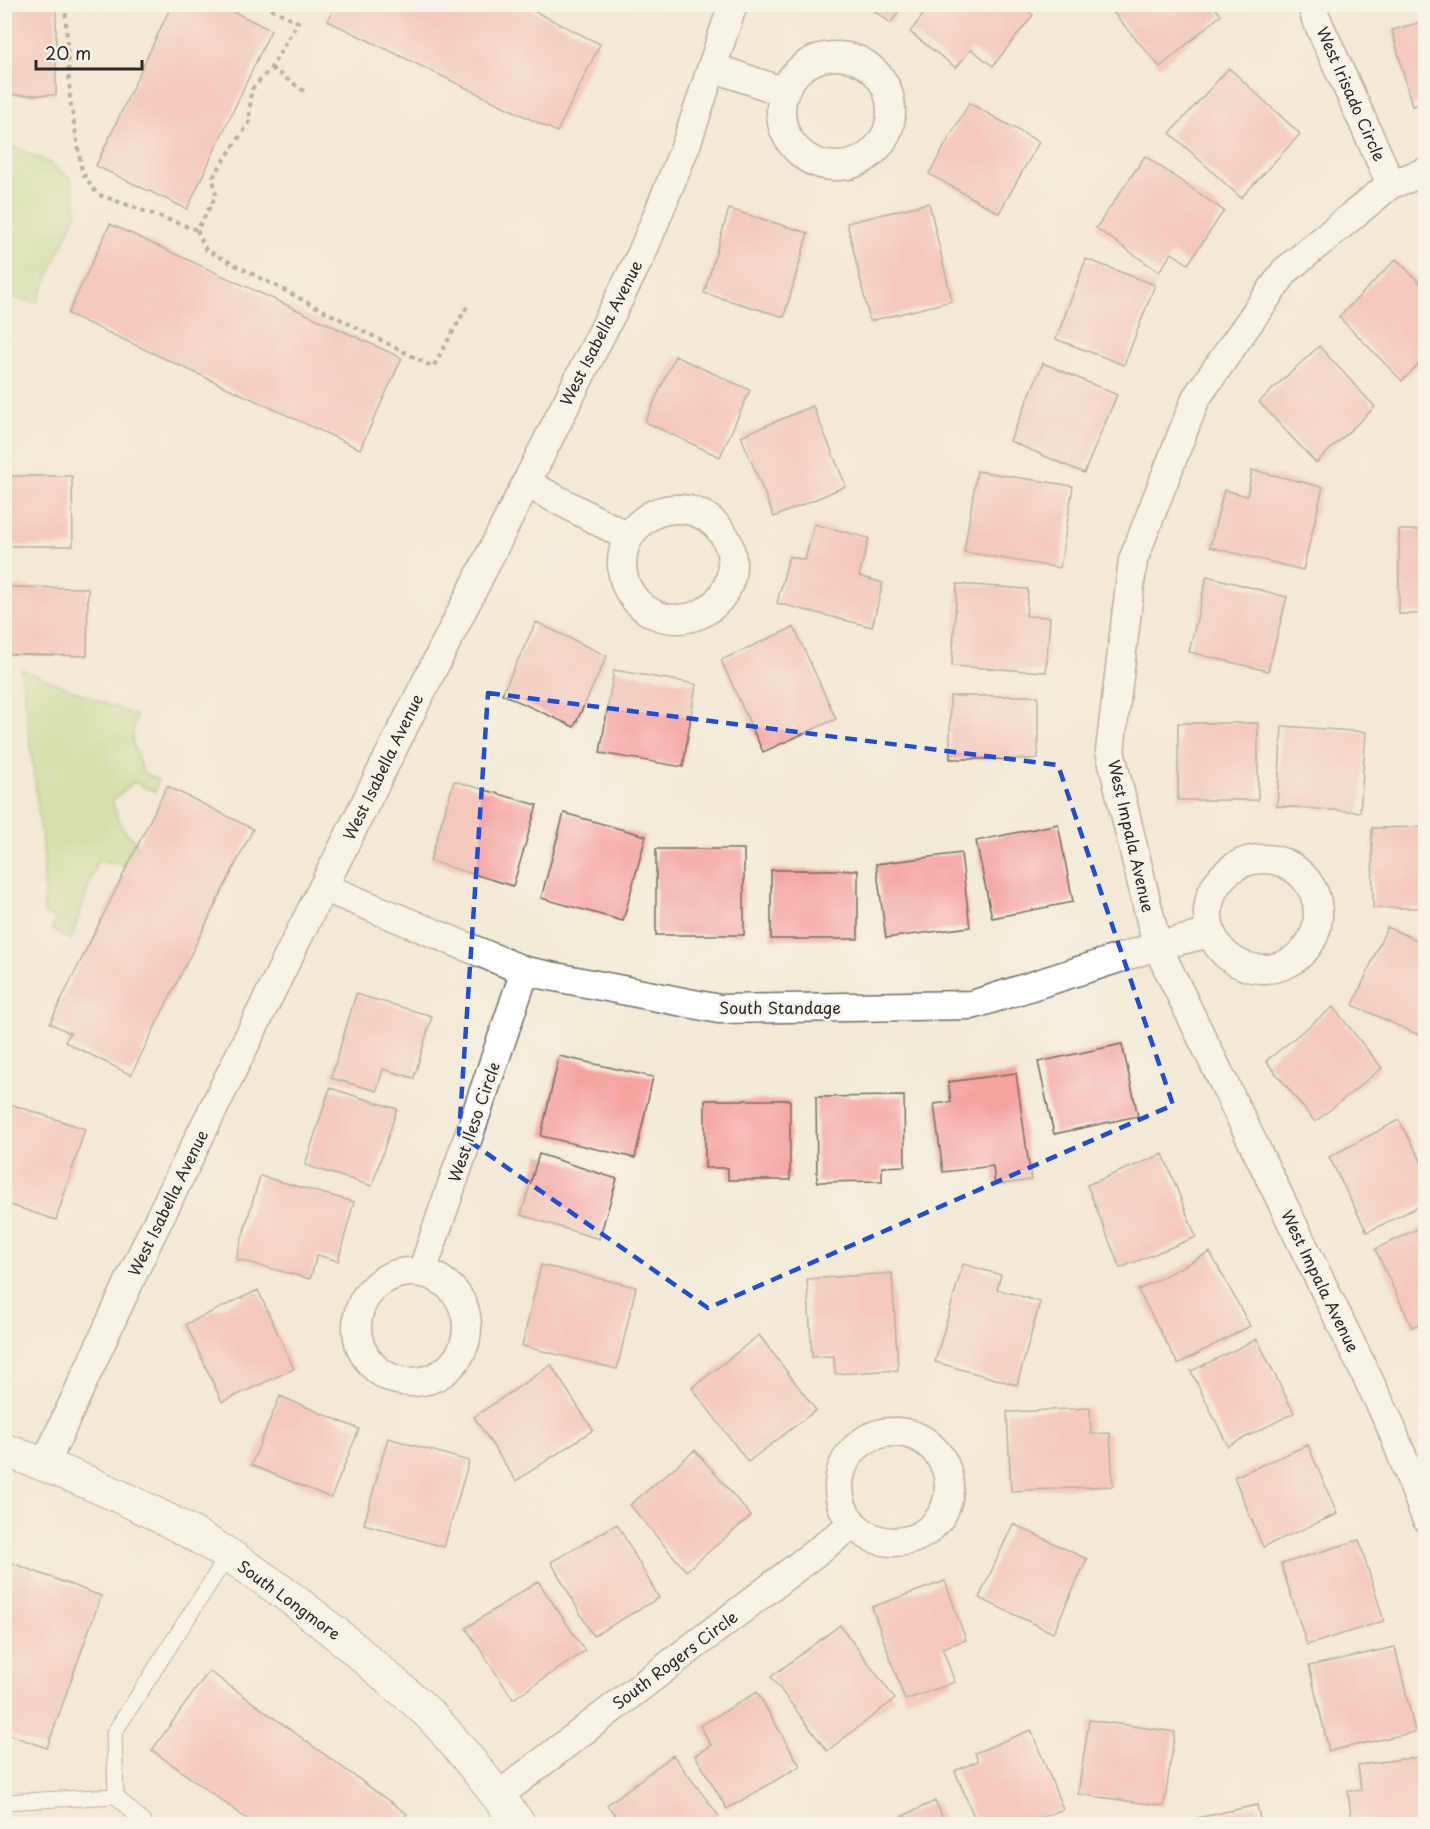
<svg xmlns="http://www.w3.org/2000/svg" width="1430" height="1829" font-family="'Playpen Sans',sans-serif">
<rect width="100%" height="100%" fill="#f7f3e8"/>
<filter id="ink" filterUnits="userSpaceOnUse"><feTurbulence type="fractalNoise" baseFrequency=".0167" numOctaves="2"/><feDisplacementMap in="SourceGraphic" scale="12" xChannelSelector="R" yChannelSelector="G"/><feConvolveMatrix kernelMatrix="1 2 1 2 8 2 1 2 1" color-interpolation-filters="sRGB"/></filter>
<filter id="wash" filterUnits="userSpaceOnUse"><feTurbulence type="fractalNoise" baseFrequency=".008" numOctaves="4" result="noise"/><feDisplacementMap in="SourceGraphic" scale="24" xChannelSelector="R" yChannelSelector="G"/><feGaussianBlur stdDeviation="1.35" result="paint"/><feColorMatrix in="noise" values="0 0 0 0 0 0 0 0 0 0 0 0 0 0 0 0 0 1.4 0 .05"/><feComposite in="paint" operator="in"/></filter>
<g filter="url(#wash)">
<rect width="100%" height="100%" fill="#f2ead4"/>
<path fill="#b5d67d" stroke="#708054" stroke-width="1.5" d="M4 143 48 162 70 178 75 195 77 212 37 302 5 297Z
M21 669 136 716 132 740 143 772 158 780 155 792 134 782 112 801 122 828 138 844 130 867 97 861 71 940 52 930 55 918 44 914V858Z"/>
<g id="blocks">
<path fill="#f5a3a0" d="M11 4H56V95H11V70H4V28H11Z
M172 4H217L271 30 187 209 96 166Z
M336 4H520L600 44 557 132 328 21Z
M864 4H903L891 23Z
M931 4H1020L1033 15 993 66 971 49 956 68 910 32Z
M1106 4H1212L1221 15 1160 67Z
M1426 21V103L1412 106 1392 30Z
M1229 68 1300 134 1241 198 1170 133Z
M969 103 1039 142 999 213 929 174Z
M1145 156 1224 211 1188 264 1172 253 1159 272 1096 228Z
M929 203 952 301 870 321 847 223Z
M729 209 808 233 784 317 704 293Z
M110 224 402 358 360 449 68 314Z
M1086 259 1155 285 1124 365 1056 339Z
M1396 259 1426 289V357L1402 381 1339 317Z
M1319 346 1375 407 1316 463 1259 402Z
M675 356 750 390 720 457 645 422Z
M1043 363 1117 395 1084 473 1010 441Z
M813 406 846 486 774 517 741 436Z
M1252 470 1323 487 1303 570 1210 547 1224 490 1247 496Z
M977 471 1073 486 1060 568 964 552Z
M4 476H72L73 546H4Z
M814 524 869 538 859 576 883 583 872 627 777 603 789 556 805 560Z
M1399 530H1426V614H1399Z
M1207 576 1287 597 1268 671 1189 652Z
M957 584 1028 589 1026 616 1050 617 1046 672 952 666Z
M4 587 88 588 87 656 4 654Z
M536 622 607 656 574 727 502 694Z
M794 627 836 719 763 752 721 660Z
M614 670 696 684 683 767 600 753Z
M950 696H1038V759H950Z
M1178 723H1258V800H1178Z
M1282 726 1366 732 1360 812 1277 806Z
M454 781 537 805 513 886 430 861Z
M167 786 253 829 131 1075 65 1042 70 1033 50 1023Z
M564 813 646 836 623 921 541 898Z
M1058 824 1073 902 992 918 976 841Z
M1426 827V908H1373L1372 828Z
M656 849H744V935H656Z
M961 853 970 927 886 938 876 864Z
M771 870H858V939H771Z
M1387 927 1426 944V1031L1423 1037 1353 1005Z
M356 994 432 1016 414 1078 383 1069 377 1091 331 1078Z
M1333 1007 1382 1068 1315 1122 1266 1061Z
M1122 1044 1138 1116 1054 1134 1038 1062Z
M559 1056 653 1077 635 1158 541 1136Z
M1016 1073 1031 1180 995 1185 993 1166 943 1172 934 1104 951 1102 948 1082Z
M330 1088 397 1109 372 1186 305 1165Z
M904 1096 905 1166 882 1167V1181L817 1182 816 1097Z
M705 1100H790V1180H728V1168H705Z
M4 1102 85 1129 56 1220 4 1203Z
M1399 1120 1426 1170V1203L1367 1232 1329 1157Z
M539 1154 617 1179 599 1239 521 1215Z
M1163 1154 1196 1237 1120 1268 1087 1185Z
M260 1176 354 1202 338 1261 317 1255 310 1279 236 1259Z
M1426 1225V1321L1412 1327 1375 1249Z
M1210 1252 1250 1326 1178 1364 1138 1290Z
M963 1264 1001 1275 997 1289 1040 1302 1017 1385 935 1362Z
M541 1265 636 1287 617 1369 522 1346Z
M892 1273 898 1370 835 1374 834 1356 812 1357 807 1279Z
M258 1290 294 1369 222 1402 186 1324Z
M759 1335 816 1410 748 1462 692 1388Z
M1257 1339 1294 1413 1228 1446 1191 1371Z
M551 1365 593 1430 516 1481 474 1417Z
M280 1396 359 1429 331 1498 251 1465Z
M1090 1408 1091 1434 1110 1433 1113 1486 1011 1491 1007 1412Z
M388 1438 469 1461 444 1547 364 1524Z
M1308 1445 1337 1514 1263 1547 1234 1477Z
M695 1450 751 1516 686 1571 630 1505Z
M617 1524 659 1598 593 1636 551 1562Z
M1013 1524 1087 1559 1053 1633 979 1598Z
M1359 1540 1384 1621 1307 1645 1281 1564Z
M12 1563 101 1596 47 1748 4 1733V1583Z
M538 1581 585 1651 513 1699 466 1628Z
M945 1581 966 1640 942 1648 955 1682 905 1700 872 1607Z
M840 1625 895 1699 827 1751 771 1677Z
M1395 1647 1415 1732 1329 1751 1309 1666Z
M209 1671 407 1814 399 1824H254L152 1750Z
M757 1692 800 1766 727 1809 695 1755 711 1745 700 1726Z
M1089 1720 1175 1732 1164 1806 1078 1794Z
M1031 1730 1063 1809 1026 1824H977L955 1771 978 1761 975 1753Z
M673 1755 719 1816 707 1824H622L607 1805Z
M1426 1756V1824H1352L1348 1791 1361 1790 1358 1765Z
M935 1801 946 1824H886Z
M1257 1805 1261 1824H1170Z"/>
</g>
</g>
<g filter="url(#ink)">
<use href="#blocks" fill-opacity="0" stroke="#716e66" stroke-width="1.5"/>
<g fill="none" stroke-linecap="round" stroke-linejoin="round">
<g stroke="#716e66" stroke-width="17">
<path id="service" d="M116 1796 114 1733 228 1555
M4 1802 116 1796 145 1824"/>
</g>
<g stroke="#716e66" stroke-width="31">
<path id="minor" d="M1312 4 1315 16 1391 184
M781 111a55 55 0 1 1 110 0a55 55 0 1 1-110 0Z
M712 67 784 92
M1426 172 1391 184 1285 271 1196 398 1133 560 1110 751 1157 946 1389 1422 1426 1518
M526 483 628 537
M622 564a55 55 0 1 1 110 0a55 55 0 1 1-110 0Z
M1208 914a55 55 0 1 1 110 0a55 55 0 1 1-110 0Z
M323 887 525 971 719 1009 972 1005 1157 946 1211 933
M357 1327a55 55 0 1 1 110 0a55 55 0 1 1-110 0Z
M422 1272 525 971
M839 1487a55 55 0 1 1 110 0a55 55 0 1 1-110 0Z
M45 1464 149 1239 300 933 642 253 686 145 733 4
M498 1796 853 1524"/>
</g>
<g stroke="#716e66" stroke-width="35">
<path id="tertiary" d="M4 1450C81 1477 158 1511 227 1554 279 1587 329 1626 375 1667 393 1683 413 1698 430 1715 462 1749 491 1787 519 1824"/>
</g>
<path stroke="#716e66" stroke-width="4" stroke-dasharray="4.5 4.5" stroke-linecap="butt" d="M65 4 70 98 82 172 97 194 197 230 216 196 213 177 249 123 251 90 271 68 298 22 262 4
M271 68 304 91
M197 230 206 250 433 367 468 305"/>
<use href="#service" stroke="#fff" stroke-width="15"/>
<use href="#minor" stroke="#fff" stroke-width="28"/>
<use href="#tertiary" stroke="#fff" stroke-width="33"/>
</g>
</g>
<path d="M0 0H1430V1829H0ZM488 693 1058 765 1173 1105 708 1308 459 1134Z" fill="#f2ead4" fill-opacity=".55" fill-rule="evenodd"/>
<path fill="none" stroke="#1d4ed8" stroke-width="4.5" stroke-dasharray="12 8" stroke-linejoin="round" d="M488 693 1058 765 1173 1105 708 1308 459 1134Z"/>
<g text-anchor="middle" stroke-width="5" stroke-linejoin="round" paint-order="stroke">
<g font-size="16" fill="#2b2b2b" stroke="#f7f3e8">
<text transform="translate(1351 94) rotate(66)" y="6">West Irisado Circle</text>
<text transform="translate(601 333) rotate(-63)" y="6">West Isabella Avenue</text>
<text transform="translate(383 767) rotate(-64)" y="6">West Isabella Avenue</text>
<text transform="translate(1131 836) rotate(77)" y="6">West Impala Avenue</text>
<text x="780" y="1014">South Standage</text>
<text transform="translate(474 1122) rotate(-71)" y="6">West Ileso Circle</text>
<text transform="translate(168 1203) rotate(-64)" y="6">West Isabella Avenue</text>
<text transform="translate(1320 1281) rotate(64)" y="6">West Impala Avenue</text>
<text transform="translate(289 1600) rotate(36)" y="6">South Longmore</text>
<text transform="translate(675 1660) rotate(-37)" y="6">South Rogers Circle</text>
</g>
</g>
<rect width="1430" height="1829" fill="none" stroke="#f7f3e8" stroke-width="24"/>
<path d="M36 60v9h106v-9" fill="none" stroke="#2b2b2b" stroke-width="3"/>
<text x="45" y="60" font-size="18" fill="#2b2b2b" stroke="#f7f3e8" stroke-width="4.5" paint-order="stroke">20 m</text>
</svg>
